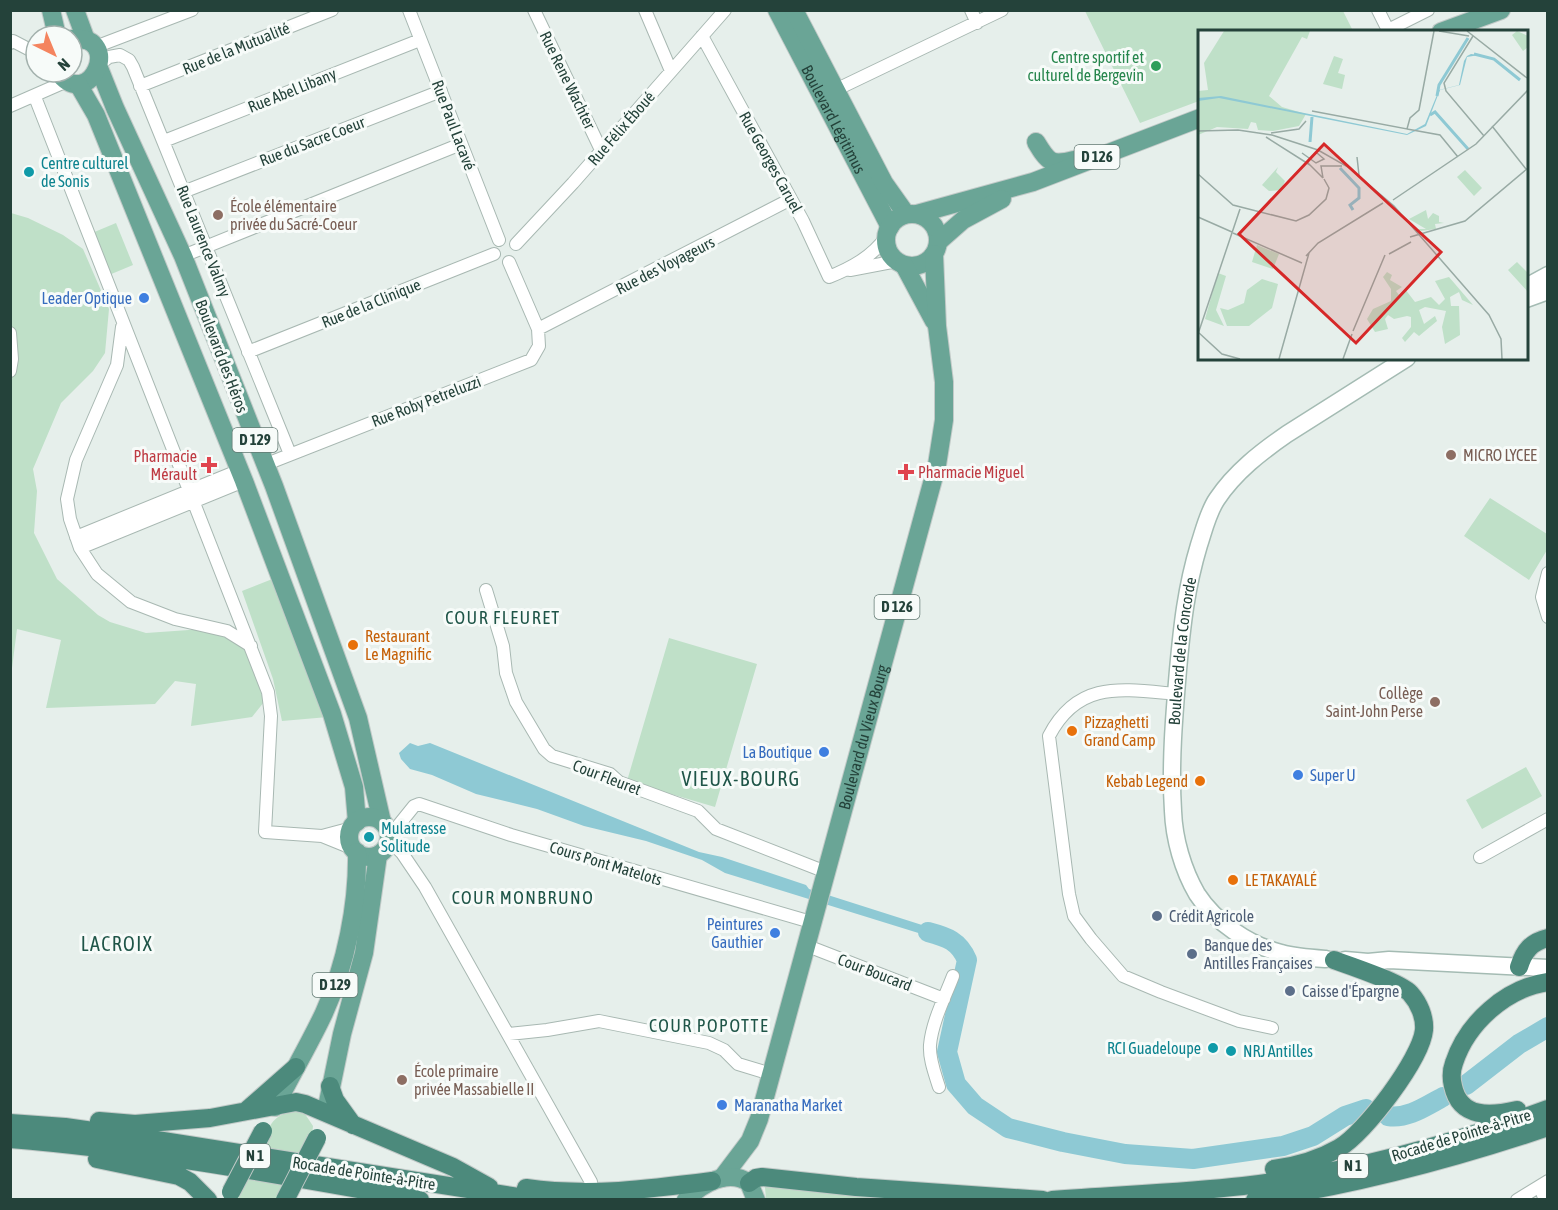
<svg xmlns="http://www.w3.org/2000/svg" width="1558" height="1210" font-family="'Asap Condensed',sans-serif">
<rect width="100%" height="100%" fill="#e6efeb"/>
<path fill="#bfe0c8" d="M1085 11H1343L1353 31 1200 32 1199 101 1140 123Z
M11 213 28 218 63 235 83 249 109 309 105 353 93 371 61 403 33 469 37 491 34 533 57 579 98 615 110 622 146 633 203 629 231 638 247 648 264 702 252 717 191 726 196 684 175 681 155 704 46 708 61 640 17 629 11 676Z
M116 223 133 265 109 275 92 233Z
M1490 498 1547 534V550L1529 580 1464 536Z
M280 576 328 717 282 721 273 679 242 591Z
M669 638 757 664 715 807 627 781Z
M1526 767 1542 796 1482 829 1466 800Z
M298 1109 305 1114 313 1126 312 1136 299 1158 259 1151C271 1125 268 1117 298 1109Z
M247 1175 286 1182 278 1199 233 1200Z
M765 1187 920 1200 766 1199Z"/>
<path fill="#8ec9d4" d="M410 743 418 746 430 743 699 852 722 857 806 885 809 889 944 932 951 939 941 940 725 873 702 860 646 841 584 826 537 809 476 794 432 775 410 769 401 759 399 753Z"/>
<g fill="none" stroke-linecap="round" stroke-linejoin="round">
<path stroke="#8ec9d4" stroke-width="20" d="M928 932C947 937 959 941 967 960L947 1052 956 1084 975 1106 1008 1128 1063 1142 1125 1154 1193 1159 1283 1146 1313 1136 1345 1116 1366 1109
M1466 1085 1519 1044 1548 1027
M1388 1116C1408 1119 1426 1106 1443 1097"/>
<g stroke="#a8b8b2" stroke-width="14">
<path id="minor" d="M409 10 499 240
M534 10 601 150
M645 10 671 71
M971 10 977 23
M1378 10 1388 30 1428 10
M702 36 803 221 829 277C851 268 872 257 886 237
M10 43 13 41 36 53
M95 47 192 10
M100 64 109 57 120 55 129 60 133 67 290 454
M140 86 332 10
M829 93 1002 10
M35 97 268 692 271 716 265 832 322 836 352 828
M10 106 67 81
M164 141 420 40
M183 192 441 91
M516 244 573 183 725 10
M183 256 461 144
M850 270 897 261
M122 327 117 365 76 460 67 499 70 519 80 548 97 574 131 602 175 619 227 631 251 646
M538 329 791 199
M10 333 12 359 10 371
M248 352 494 254
M264 465 531 360 539 346 538 329 509 262
M76 537 240 470
M80 548 244 481
M1548 573 1542 597 1548 617
M486 590 503 646 506 673 516 702 544 749 552 756 610 774 619 782 698 811 716 829 826 872
M1176 694C1122 689 1078 680 1049 736L1069 894 1074 916 1091 939 1123 976 1161 992 1239 1021 1272 1028
M322 836 354 849
M389 837 414 806 419 804 511 835 811 922
M389 840 402 853 425 887 591 1182
M1480 857 1548 819
M805 945 944 999
M509 1034 547 1030 599 1021 709 1043 724 1050 738 1064 771 1074
M939 1087C935 1074 929 1059 930 1045 932 1022 945 997 953 976
M1540 1187 1545 1200
M1517 1200 1548 1181"/>
</g>
<g stroke="#a4bbb3" stroke-width="19">
<g id="secondary">
<path d="M1526 287 1548 275"/>
<path d="M1526 299 1548 291"/>
<path id="s1" d="M1326 959C1311 958 1295 957 1281 953 1249 945 1215 922 1197 894 1183 870 1174 839 1173 811 1170 765 1174 717 1178 670 1182 626 1186 588 1199 545 1204 530 1208 512 1217 499 1235 472 1261 452 1287 434L1407 358"/>
<path d="M1345 960 1368 962 1389 960 1548 968"/>
</g>
</g>
<g stroke="#c2cac8" stroke-width="20">
<g id="primary">
<path d="M51 10 57 36"/>
<path d="M75 10 86 40"/>
<path id="s2" d="M777 10 890 227"/>
<path d="M794 10 884 183 906 214"/>
<path d="M1441 32 1501 10"/>
<path d="M99 68 115 108 183 256 274 486 358 718 382 822"/>
<path d="M58 72C89 114 125 34 72 39"/>
<path d="M78 84 96 115 244 481 332 714 354 787 357 822"/>
<path d="M1036 142C1048 162 1051 166 1074 160"/>
<path d="M917 214 1033 182 1200 118"/>
<circle cx="912" cy="240" r="26"/>
<path d="M938 242 963 220 1002 199"/>
<path d="M904 265 934 321"/>
<circle cx="369" cy="837" r="20"/>
<path d="M328 1102 342 1034 364 953 378 855"/>
<path d="M275 1107C291 1075 309 1045 324 1013 346 965 358 904 357 852"/>
<path id="s3" d="M722 1178 750 1141 759 1119 937 465 944 420V382L937 326 934 254"/>
<path d="M686 1200C701 1184 729 1168 749 1183L756 1200"/>
</g>
</g>
<g stroke="#c2cac8" stroke-width="20">
<path id="trunk" d="M1519 967C1524 951 1531 942 1548 938
M330 1086 335 1100 353 1125
M247 1110 296 1067
M1517 1110C1491 1116 1460 1119 1453 1086 1451 1078 1451 1071 1454 1063 1467 1023 1506 988 1548 982
M99 1121 135 1124 210 1118 296 1102 305 1104 453 1167 489 1187
M10 1123 65 1127 163 1141 538 1200
M10 1139C148 1150 285 1176 420 1200
M97 1159 179 1176 190 1182 208 1200
M1274 1169C1296 1166 1320 1159 1339 1148 1365 1133 1421 1059 1424 1030 1425 1017 1419 1003 1410 993 1399 982 1351 966 1334 960
M749 1183 756 1178 762 1177 856 1187 1043 1200
M526 1188C588 1197 650 1189 712 1181
M1052 1200C1116 1195 1180 1193 1243 1186 1347 1173 1450 1145 1548 1109
M1255 1200C1354 1185 1453 1159 1548 1127"/>
</g>
<use href="#minor" stroke="#fff" stroke-width="12"/>
<use href="#secondary" stroke="#fff" stroke-width="16"/>
<use href="#primary" stroke="#6aa596" stroke-width="18"/>
<use href="#trunk" stroke="#4c8a7c" stroke-width="18"/>
<g stroke="#c2cac8" stroke-width="20" stroke-linecap="butt">
<path id="trunk-bridge" d="M231 1192 263 1131
M285 1200 317 1138"/>
</g>
<use href="#trunk-bridge" stroke="#4c8a7c" stroke-width="18"/>
</g>
<circle fill="#2e9e5b" stroke="#f7fbf9" stroke-width="2" cx="1156" cy="66" r="6"/>
<g fill="#0f9aa8" stroke="#f7fbf9" stroke-width="2">
<circle cx="29" cy="172" r="6"/>
<circle cx="369" cy="837" r="6"/>
<circle cx="1213" cy="1048" r="6"/>
<circle cx="1231" cy="1051" r="6"/>
</g>
<g fill="#8d6e63" stroke="#f7fbf9" stroke-width="2">
<circle cx="218" cy="215" r="6"/>
<circle cx="1451" cy="455" r="6"/>
<circle cx="1435" cy="702" r="6"/>
<circle cx="402" cy="1080" r="6"/>
</g>
<g fill="#3f7fe0" stroke="#f7fbf9" stroke-width="2">
<circle cx="144" cy="298" r="6"/>
<circle cx="824" cy="752" r="6"/>
<circle cx="1298" cy="775" r="6"/>
<circle cx="775" cy="933" r="6"/>
<circle cx="722" cy="1105" r="6"/>
</g>
<g fill="#e0444e" stroke="#f7fbf9" stroke-width="2">
<path d="M206 456h6v6h6v6h-6v6h-6v-6h-6v-6h6z"/>
<path d="M903 463h6v6h6v6h-6v6h-6v-6h-6v-6h6z"/>
</g>
<g fill="#e8710a" stroke="#f7fbf9" stroke-width="2">
<circle cx="353" cy="645" r="6"/>
<circle cx="1072" cy="731" r="6"/>
<circle cx="1200" cy="781" r="6"/>
<circle cx="1233" cy="880" r="6"/>
</g>
<g fill="#5c6f8a" stroke="#f7fbf9" stroke-width="2">
<circle cx="1157" cy="916" r="6"/>
<circle cx="1192" cy="954" r="6"/>
<circle cx="1290" cy="991" r="6"/>
</g>
<g text-anchor="middle" stroke-width="6" stroke-linejoin="round" paint-order="stroke">
<g fill="#f7fbf9" stroke="#637a73" stroke-width="1.5">
<rect x="1074.5" y="145" width="45" height="24" rx="4.5"/>
<rect x="232.5" y="428" width="45" height="24" rx="4.5"/>
<rect x="874.5" y="595" width="45" height="24" rx="4.5"/>
<rect x="312.5" y="973" width="45" height="24" rx="4.5"/>
<rect x="240" y="1144" width="30" height="24" rx="4.5"/>
<rect x="1338" y="1154" width="30" height="24" rx="4.5"/>
</g>
<g font-size="15" font-weight="bold" fill="#24423a">
<text x="1097" y="162">D 126</text>
<text x="255" y="445">D 129</text>
<text x="897" y="612">D 126</text>
<text x="335" y="990">D 129</text>
<text x="255" y="1161">N 1</text>
<text x="1353" y="1171">N 1</text>
</g>
<g font-size="16" fill="#24423a" stroke="#f7fbf9">
<text transform="translate(236 48) rotate(-22)" y="6">Rue de la Mutualité</text>
<text transform="translate(568 80) rotate(64)" y="6">Rue Rene Wachter</text>
<text transform="translate(292 90) rotate(-22)" y="6">Rue Abel Libany</text>
<text dy="6" stroke="none"><textPath href="#s2" startOffset="123">Boulevard Légitimus</textPath></text>
<text transform="translate(454 125) rotate(69)" y="6">Rue Paul Lacavé</text>
<text transform="translate(621 128) rotate(-49)" y="6">Rue Félix Éboué</text>
<text transform="translate(312 141) rotate(-21)" y="6">Rue du Sacre Coeur</text>
<text transform="translate(771 162) rotate(61)" y="6">Rue Georges Caruel</text>
<text transform="translate(204 241) rotate(68)" y="6">Rue Laurence Valmy</text>
<text transform="translate(665 265) rotate(-27)" y="6">Rue des Voyageurs</text>
<text transform="translate(371 303) rotate(-22)" y="6">Rue de la Clinique</text>
<text transform="translate(222 356) rotate(69)" y="6">Boulevard des Héros</text>
<text transform="translate(426 401) rotate(-21)" y="6">Rue Roby Petreluzzi</text>
<text dy="6" stroke="none"><textPath href="#s1" startOffset="398">Boulevard de la Concorde</textPath></text>
<text dy="6" stroke="none"><textPath href="#s3" startOffset="466">Boulevard du Vieux Bourg</textPath></text>
<text transform="translate(607 777) rotate(21)" y="6">Cour Fleuret</text>
<text transform="translate(606 863) rotate(17)" y="6">Cours Pont Matelots</text>
<text transform="translate(875 972) rotate(21)" y="6">Cour Boucard</text>
<text transform="translate(1461 1135) rotate(-17)" y="6">Rocade de Pointe-à-Pitre</text>
<text transform="translate(364 1173) rotate(9)" y="6">Rocade de Pointe-à-Pitre</text>
</g>
<g font-size="16" fill="#27864d" stroke="#f7fbf9" text-anchor="end">
<text x="1144" y="63">Centre sportif et<tspan x="1144" dy="18">culturel de Bergevin</tspan></text>
</g>
<g font-size="16" fill="#0d838f" stroke="#f7fbf9" text-anchor="start">
<text x="41" y="169">Centre culturel<tspan x="41" dy="18">de Sonis</tspan></text>
<text x="381" y="834">Mulatresse<tspan x="381" dy="18">Solitude</tspan></text>
<text x="1201" y="1054" text-anchor="end">RCI Guadeloupe</text>
<text x="1243" y="1057">NRJ Antilles</text>
</g>
<g font-size="16" fill="#785e54" stroke="#f7fbf9" text-anchor="start">
<text x="230" y="212">École élémentaire<tspan x="230" dy="18">privée du Sacré-Coeur</tspan></text>
<text x="1463" y="461">MICRO LYCEE</text>
<text x="1423" y="699" text-anchor="end">Collège<tspan x="1423" dy="18">Saint-John Perse</tspan></text>
<text x="414" y="1077">École primaire<tspan x="414" dy="18">privée Massabielle II</tspan></text>
</g>
<g font-size="16" fill="#366cbe" stroke="#f7fbf9" text-anchor="end">
<text x="132" y="304">Leader Optique</text>
<text x="812" y="758">La Boutique</text>
<text x="1310" y="781" text-anchor="start">Super U</text>
<text x="763" y="930">Peintures<tspan x="763" dy="18">Gauthier</tspan></text>
<text x="734" y="1111" text-anchor="start">Maranatha Market</text>
</g>
<g font-size="16" fill="#be3a42" stroke="#f7fbf9" text-anchor="end">
<text x="197" y="462">Pharmacie<tspan x="197" dy="18">Mérault</tspan></text>
<text x="918" y="478" text-anchor="start">Pharmacie Miguel</text>
</g>
<g font-size="16" fill="#c56008" stroke="#f7fbf9" text-anchor="start">
<text x="365" y="642">Restaurant<tspan x="365" dy="18">Le Magnific</tspan></text>
<text x="1084" y="728">Pizzaghetti<tspan x="1084" dy="18">Grand Camp</tspan></text>
<text x="1188" y="787" text-anchor="end">Kebab Legend</text>
<text x="1245" y="886">LE TAKAYALÉ</text>
</g>
<g font-size="16" fill="#4e5e75" stroke="#f7fbf9" text-anchor="start">
<text x="1169" y="922">Crédit Agricole</text>
<text x="1204" y="951">Banque des<tspan x="1204" dy="18">Antilles Françaises</tspan></text>
<text x="1302" y="997">Caisse d'Épargne</text>
</g>
<g font-size="18" letter-spacing="1.5" fill="#1f5548" stroke="#f7fbf9">
<text x="503" y="624">COUR FLEURET</text>
<text x="523" y="904">COUR MONBRUNO</text>
<text x="709" y="1032">COUR POPOTTE</text>
</g>
<g font-size="20" letter-spacing="1.5" fill="#1f5548" stroke="#f7fbf9">
<text x="741" y="786">VIEUX-BOURG</text>
<text x="117" y="951">LACROIX</text>
</g>
</g>
<g transform="translate(1198 30)">
<rect width="330" height="330" fill="#e6efeb"/>
<path d="M26 1H112L109 9 104 7 71 66 84 77 108 84 101 96 75 101 60 100 58 93 53 92 50 99 19 97 0 105V61L10 60 6 33ZM319 1 330 6V17L325 21 314 5ZM136 26 145 29 140 43 147 45 144 59 125 54ZM80 137 78 142 87 151 83 160 71 161 64 155ZM267 140 284 158 276 166 259 147ZM228 180 230 189 235 183 241 186V192L246 193 237 194 238 199 223 201 220 199H228L211 189ZM59 215 81 224 75 239 54 232ZM319 232 330 243V262L310 240ZM189 242 194 245 192 250 204 257 198 261 201 265 207 259 217 272 233 267 241 275 247 269 237 251 251 247 275 275 264 270 261 262 252 267 253 276H261L262 305 247 314 244 297 248 281 227 277 221 280 226 294 237 286 239 291 221 306 216 302 207 312 204 308 213 297V287L209 286 196 289 190 285 187 289 190 299 177 302 169 289 175 279 193 271V259L185 247ZM20 243 28 246 18 280 26 296 7 289ZM64 249 80 254 74 278 51 296H29L22 278 30 280 46 273 49 260Z" fill="#bfe0c8"/>
<path d="M273 24 281 25 269 27 262 55 242 60 228 96 209 105 21 68 0 71V68L23 66 209 104 227 94 241 60 261 55 266 31 269 26Z" fill="#8ec9d4"/>
<path fill="none" stroke="#8ec9d4" stroke-width="3" d="M276 24 296 29 322 50M239 66 241 55 270 8M232 85 237 82 270 119M112 112 114 87M142 138 161 158V168L152 175 155 180"/>
<path fill="none" stroke="#98aaa4" stroke-width="1.5" d="M241 1 271 6M269 1 329 48M275 6 246 53 248 61 286 106M114 81 209 99 212 88 221 80 236 1M294 96 328 139M209 99 242 105 260 127M0 101 40 100 74 105 120 120 150 137 196 176 291 285 303 309 304 329M73 103 101 99 108 91M68 107 112 135M104 123 118 133 126 129 119 123M159 127 161 145M109 132 125 148M0 144 35 175 98 191 111 185 128 169 131 158 126 149M125 148 123 136H144M195 170 278 114 330 60M0 187 34 202M35 203 104 233M212 207 267 191 330 138M191 224 213 212M108 226 120 213 185 173M155 301 187 225M0 302 24 324 42 329M0 304 42 179M81 329 111 223M145 329 154 304"/>
<path fill="#d62828" fill-opacity="0.15" stroke="#d62828" stroke-width="3" d="M126 114 243 222 158 313 41 204Z"/>
<rect width="330" height="330" fill="none" stroke="#24423a" stroke-width="3"/>
</g>
<rect width="1558" height="1210" fill="none" stroke="#24423a" stroke-width="24"/>
<g transform="translate(54 54) rotate(137)"><circle r="28" fill="#f7fbf9" stroke="#a3b1ad" stroke-width="1.5"/>
<path d="M0-4.5L10 22L0 15L-10 22Z" fill="#f4845f"/>
<text y="-9" font-size="16" font-weight="bold" text-anchor="middle" fill="#24423a">N</text>
</g>
</svg>
